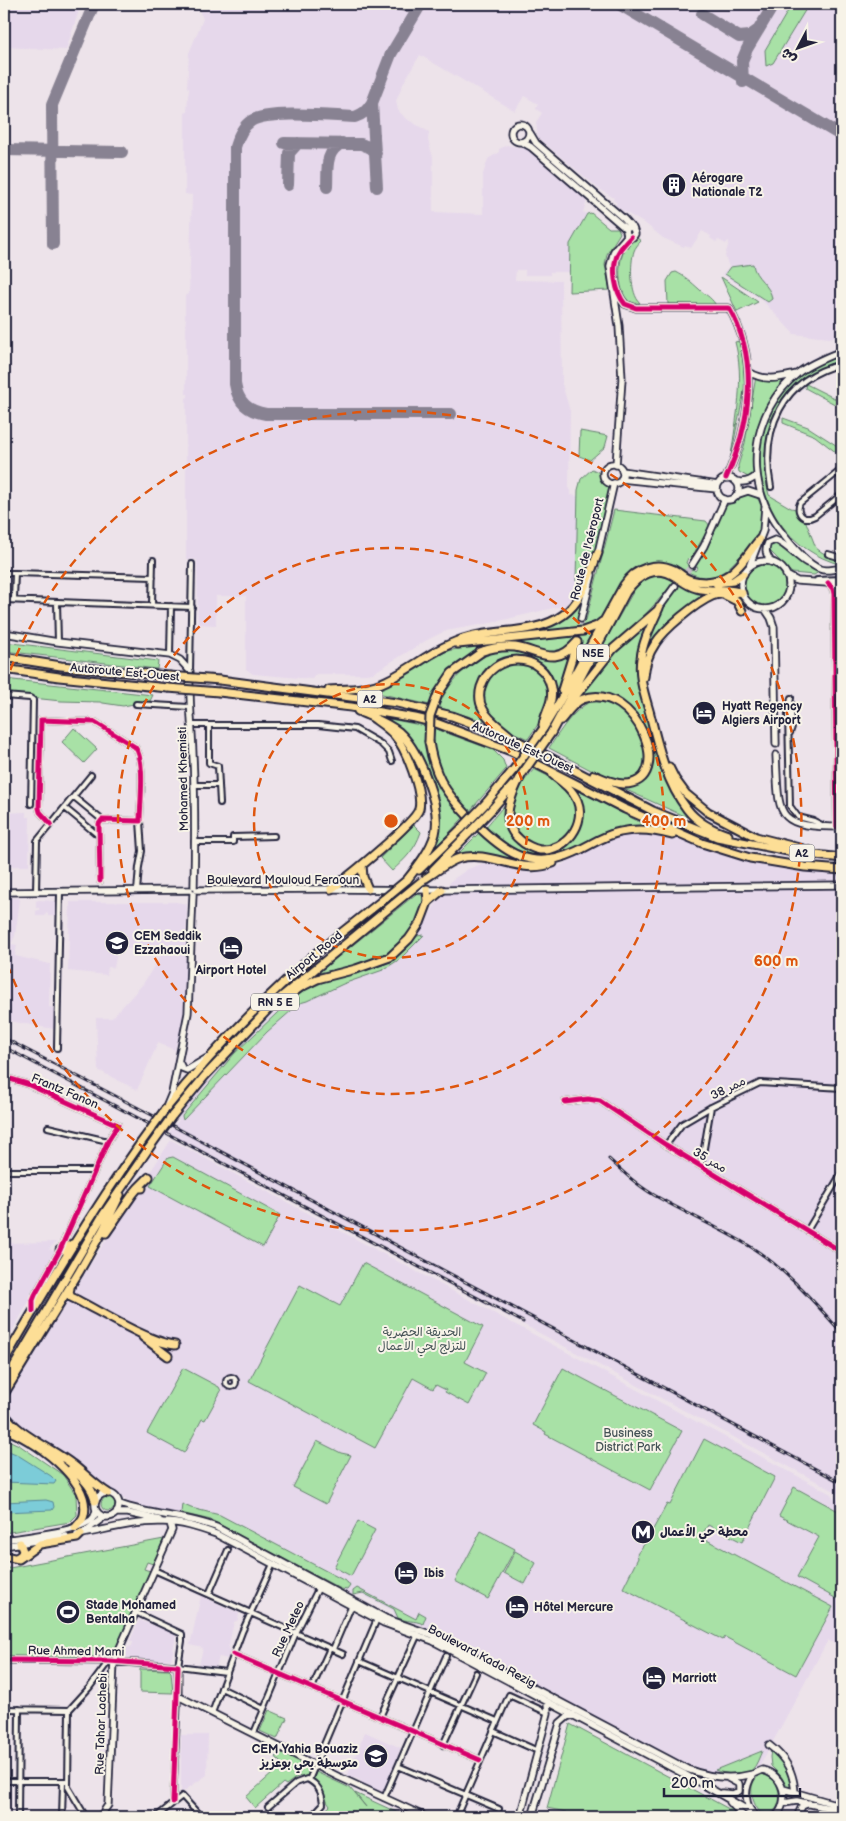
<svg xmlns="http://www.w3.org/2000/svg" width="846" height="1821" font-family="'Balsamiq Sans','Playpen Sans Arabic',sans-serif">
<rect width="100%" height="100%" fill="#ede3ea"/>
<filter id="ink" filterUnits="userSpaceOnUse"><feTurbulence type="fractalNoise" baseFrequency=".02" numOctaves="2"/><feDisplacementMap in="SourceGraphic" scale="10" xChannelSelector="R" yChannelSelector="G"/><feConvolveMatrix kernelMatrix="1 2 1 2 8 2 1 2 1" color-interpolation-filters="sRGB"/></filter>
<g filter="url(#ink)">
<path fill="#e6d8eb" d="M4 4H81L66 50 4 47Z
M201 4H842V335L829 338 794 334 762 300 722 274 729 267 725 256 729 242 728 241 726 244 718 240 716 242 710 238 711 236 702 231 691 248 685 245 684 247 663 238 647 225 615 206 617 203 613 200 614 198 598 188 538 138 536 122 542 113 536 109 538 104 524 96 515 111 420 55 404 82 396 101 398 110 405 118 429 132 428 140 433 157V212L483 214V174L488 159 499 152V149L507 145 528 149 587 200 583 212 587 214 570 244 569 272H550V275H525V270H516L515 280 561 281 562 384 570 411 569 490H571V495L578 496 576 589 566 605 491 623 445 631 427 640 373 673 365 674H316L312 679 253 674 246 669V596H216V625L198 624 197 560 186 559V398L188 397V394H186V327L185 326 186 319 185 318V296L189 294 192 195 185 194V113L187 112 188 96 189 91V88H187L189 53 203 19 199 10Z
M26 812V817H30L29 866H4V813Z
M644 831 661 833 727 854 767 863 842 875V1495L168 1134 179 1120 176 1118 234 1052 279 1008 313 982 381 964 397 956 422 928 438 900 452 880 468 869 484 863 530 873 544 871 560 866 587 849 612 838 628 833Z
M4 897 19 898 20 900 15 936 11 944 17 945 15 956 50 964 49 1007 54 1008V1029L4 1020Z
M39 900 55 901 57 903 55 916H48V914L46 913 45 916H36V911L39 910V908H36V901Z
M70 902H176L187 904 185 998 183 1021 175 1050 158 1043 137 1090 98 1070 96 1018H112L143 984 161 955 118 947 114 968 108 967 107 975 68 971Z
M171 1140 831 1494 833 1498 842 1500V1648L828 1640 758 1769 752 1772 740 1774 722 1775 690 1766 421 1625 395 1617 392 1610 361 1594 352 1595 209 1520 131 1504 54 1448 19 1426 8 1415 5 1408V1396Z
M56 1242 49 1249 54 1251 48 1267 4 1346V1243Z
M201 1596 239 1613 238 1620 234 1622 228 1649 230 1650 228 1659 219 1657 216 1668 199 1665 203 1648 190 1645Z
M139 1620 168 1631 176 1635 171 1660 165 1659 164 1662H161L160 1660H142L123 1658 127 1648 132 1646 133 1642 130 1641Z
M365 1732 401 1748 382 1794 359 1784 361 1781 354 1777 352 1779 347 1777Z
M181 1735H208L207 1775 181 1793Z"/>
<path fill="#a8e1a6" stroke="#658270" d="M792 4H809L773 63 766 66 765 50Z
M591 213 609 228H618L620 233 607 254 605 265 610 290 569 292 570 244 587 214Z
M637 238 641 241C638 244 635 248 634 251 630 264 630 293 640 303 637 303 634 304 632 303 618 297 618 267 622 256 624 248 630 242 637 238Z
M753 264C754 278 771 285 772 299L768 302 725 274 730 267Z
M676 272C686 277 691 282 699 289 706 296 709 295 716 305L668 304 667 281 672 273Z
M721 277 758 302 737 312Z
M739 341 743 361 745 386 731 456C736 418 745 379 735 342Z
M842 356V360C825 365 813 374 800 386 794 393 786 399 781 406 764 430 761 467 769 495L791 508 796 509 806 522 816 548 823 553 842 560V565C733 536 732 381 842 356Z
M756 376 772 381H783C760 407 752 439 754 473L748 477 739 472 738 466 745 443Z
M806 384 842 402V408L805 388Z
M783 418 808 427 842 449V457L815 436 783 423Z
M580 431 608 436 605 447 590 460 579 456Z
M592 469 598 472 601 480 610 489V497L595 554 582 585 576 581 578 490 581 479Z
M745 494H754C774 516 756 540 739 557 730 567 722 576 708 577 697 578 684 570 675 565L674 567 655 564 604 620 585 628 498 635V637L484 639 483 638 537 629 577 606 583 599 578 619 586 620 614 510 706 521 710 526 690 560 688 558 686 563 695 571 698 567 695 565 708 546 725 507Z
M773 543 776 544 792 557 819 572 814 575 792 573 769 550 770 545Z
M743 586a21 21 0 1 1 42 0a21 21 0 1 1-42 0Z
M664 575C685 581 684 596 713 590L668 628 643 665 645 646 660 613 676 588 672 585 643 617 613 645 585 682 582 681 636 587 648 577Z
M648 623 639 644 637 668 638 683 660 758 688 816 686 817 622 788C628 787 635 786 640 783 677 758 629 672 578 700L613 654Z
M601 627 571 675 580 642 573 640 565 649 555 654 503 644 508 641C537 639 575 641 601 627Z
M4 642 158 661 157 669 4 651Z
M494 642C467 660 445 675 430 705L378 693 380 688 447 651Z
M512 648 542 658 572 650 557 697C555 690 553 682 549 675 522 630 451 672 486 719L484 721 438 707C452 675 478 653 512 648Z
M512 663C516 663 520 662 524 663 540 667 552 686 549 702 546 715 535 728 528 739 515 733 497 726 488 714 479 700 482 682 494 671 498 667 506 665 512 663Z
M4 679 153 695 150 701 123 706 103 703 100 702 61 701 4 695Z
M591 701H604L616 704 626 711 643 733 647 764 637 778 617 782 604 777 549 748C561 730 571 712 591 701Z
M390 719 425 726C423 765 438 790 464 817L432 851 435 842 437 805 401 730 391 722Z
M74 728 97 749 84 763 62 742Z
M433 728 493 750 503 760 506 769 469 812C452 795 436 774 432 748 431 742 433 735 433 728Z
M534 769C543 774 556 779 564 786 603 827 539 873 515 829 513 826 510 822 509 819 509 814 512 801 514 796 518 787 528 777 534 769Z
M570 786 651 828C641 828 629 827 620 830 612 832 603 837 595 840 544 862 529 867 485 828L507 802C500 828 513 835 531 850L568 843 577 833 582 819Z
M414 825 421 832C415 850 405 859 392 871L380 858Z
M480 832C497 849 515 860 539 864H523L484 853 459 855 458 854Z
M416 894 421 895 424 897C422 906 420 916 416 924 397 960 354 965 318 973Z
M424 935 400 959 383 970 343 984 307 1001 300 1003 267 1032 183 1120 182 1116 234 1054 298 993 331 979 359 973 385 964 408 947 417 936Z
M173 1157 280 1215 263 1247 150 1186 168 1158Z
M363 1263 483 1327 465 1362 486 1373 469 1405 445 1392 446 1390 436 1385 433 1389 413 1378 375 1448 249 1381 300 1285 340 1306Z
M183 1368 219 1387 221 1391 205 1420 202 1419 184 1453 147 1433Z
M563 1368 682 1431 650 1490 545 1434 546 1432 533 1425Z
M4 1438 19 1445 63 1475 76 1495 77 1515 70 1522 4 1533Z
M704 1439 775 1477 742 1542 708 1525 701 1537 833 1607 796 1675 725 1637 723 1640 623 1588 638 1558 637 1554 646 1542 667 1504 670 1505Z
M317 1441 341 1453 351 1455 326 1504 293 1487Z
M794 1487 842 1513V1589L837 1599 797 1577 819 1537 779 1516Z
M101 1504a7 7 0 1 1 14 0a7 7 0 1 1-14 0Z
M182 1504 191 1508 220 1515 347 1582 350 1586 347 1590 341 1589 211 1520 181 1513Z
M358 1521 375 1530 351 1576 334 1567Z
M481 1531 515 1549 488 1599 455 1581Z
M164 1539 153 1564 147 1562 144 1569 150 1571 111 1660H108L107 1656 105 1653 98 1654 97 1659 4 1658V1569Z
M515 1551 536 1563 525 1584 504 1573Z
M357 1588 416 1619 419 1612 426 1616 423 1624C415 1620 406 1622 398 1618L394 1609 363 1593 353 1595V1591Z
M140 1669 169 1670 171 1672 173 1693 140 1692Z
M269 1710 287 1718 277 1739 260 1731Z
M570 1724 729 1809H734L740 1817H569L566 1812 547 1808Z
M771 1750 786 1764 793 1789 786 1785 781 1776 771 1766 770 1757Z
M762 1751C759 1757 757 1765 752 1770 747 1776 722 1774 715 1770Z
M281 1752 312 1767 308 1776 297 1777 286 1785 283 1783 255 1808 246 1797 282 1765 276 1757Z
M316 1772 350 1788 366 1807 355 1793 407 1817H317L330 1806C322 1796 328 1789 313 1780Z
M763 1774 774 1780C781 1791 783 1808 769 1814L760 1812C751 1802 746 1780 763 1774Z"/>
<path fill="#7cccd8" stroke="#588899" d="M4 1449 16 1454 51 1476 56 1481 54 1484 4 1482Z
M46 1500 53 1502 54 1507 52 1510 4 1512V1502Z"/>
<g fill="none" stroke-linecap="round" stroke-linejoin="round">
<path stroke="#888292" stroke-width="12" d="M396 4 412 7 420 5
M421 4 391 54 372 103C367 111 363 114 355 117 332 116 268 110 251 121 242 127 238 137 235 147V384C238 403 248 411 266 414H451
M619 4 842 136
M702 14 739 37 750 36 757 31
M743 82 742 61 747 49 774 4
M372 103 377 187
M284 143 361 144 371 148 376 153
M4 150 122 152
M288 185 289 153 298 143
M327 187C328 170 324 152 342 143
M53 244 52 105 94 4"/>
<path stroke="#c4bcc7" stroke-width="5.5" stroke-dasharray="5.5 3" stroke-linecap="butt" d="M681 579 692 565
M577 642 581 619"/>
<g stroke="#22223b" stroke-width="8">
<path id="street" d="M842 469 800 503C797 509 799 515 805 518H810L815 516 842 494
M771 487C760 430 782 378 842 364
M828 554 842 558
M4 573H15L14 599
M15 573 153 577
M817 580 842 579
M828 584 833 589 834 594 837 827
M842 592 839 598 842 704
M4 600 192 607
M57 602 58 642
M152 605 153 560
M170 655 171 606
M190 671 192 564
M4 696 30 698 33 700 31 804
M791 698 788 713 790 806 798 817 814 821 824 826
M136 704 189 707
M192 725H318L355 729 381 744 389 752 392 761
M790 733 792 727 791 703
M194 785H219L218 766 209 763V725
M219 785 220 803
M74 797 102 820
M65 808 99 836
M51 824 40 812 39 808 41 720 95 722 135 747C146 760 140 803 140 821L102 820 99 824 100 881
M194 842H233V837L274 836
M137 891 139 867 142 851 140 821
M36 892 37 841 91 775
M57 1048 60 892
M4 1077 27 1084 118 1125 108 1141 60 1250 35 1295 33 1309
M565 1102 588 1099 600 1101 666 1145 842 1252
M48 1127 108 1141
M666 1145 682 1124 711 1107 760 1083 842 1088
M701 1166 711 1107
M4 1171H94
M807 1231 842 1172
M226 1382a5 5 0 1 1 10 0a5 5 0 1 1-10 0Z
M154 1570 343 1654
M209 1594 228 1550
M135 1612 182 1634V1641L178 1666 226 1672
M333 1649 351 1607
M233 1654 480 1760
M359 1661 497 1721
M221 1688 264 1709
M312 1688 330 1648
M4 1709 69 1710
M212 1713 242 1632 273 1564
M380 1717 418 1634
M493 1731 538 1751
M254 1733 296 1633 318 1589
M443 1745 476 1673
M398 1766 499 1809
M309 1780 377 1619
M4 1781H68
M384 1798 446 1656
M173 1802 178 1696
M268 1807 296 1783 307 1779C318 1784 322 1792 323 1804L311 1817
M18 1817 19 1709
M62 1817 63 1782
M86 1817 68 1787 69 1710 89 1688 109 1661
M156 1817 182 1796 201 1817
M456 1817 509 1695 548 1713"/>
</g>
<g stroke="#22223b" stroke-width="9">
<path id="secondary" d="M511 133a9 9 0 1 1 18 0a9 9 0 1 1-18 0Z
M530 133 536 143 624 219 631 227
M522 142 531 147 626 229
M631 237C626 242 621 247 618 253 611 268 615 292 625 304L636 308H729C760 361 750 426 726 478
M842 351C827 357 811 363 798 373 750 412 743 481 779 529 788 541 806 564 820 569 827 572 835 568 842 569
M749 372C765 382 779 378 797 374
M603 474a10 10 0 1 1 20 0a10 10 0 1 1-20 0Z
M616 465 622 379 619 326 610 266 614 251 627 236 626 230 629 227 633 228 635 234 633 237H629
M622 471 718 485
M717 489a11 11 0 1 1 22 0a11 11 0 1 1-22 0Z
M621 479 717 489
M735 481C743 483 750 482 756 476
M736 495 748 491 760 495
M597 557 614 483
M741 585a24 24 0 1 1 48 0a24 24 0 1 1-48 0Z
M771 562C767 555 764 551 768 543L775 540C785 543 797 557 807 563
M692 565 704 546 725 499
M749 567 763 531 765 507
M786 575 797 581 842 584
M659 608 675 586
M765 609 771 618 774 627 776 744
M581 619 592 575
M4 633 58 642 170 655 180 660 190 671C189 700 192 727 193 756 195 799 195 843 194 886
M776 755C779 817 774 827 842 827
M197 890 331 889 442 890 842 885
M4 892 190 890
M179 1062 182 1068 187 1070 207 1058
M167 1105 172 1093 188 1013 193 894
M95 1505a12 12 0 1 1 24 0a12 12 0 1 1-24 0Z
M120 1504C151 1516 185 1515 216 1527L385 1618 433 1635 687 1769C708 1777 731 1780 753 1774
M117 1513H128L159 1520
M83 1533 104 1517
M77 1535C106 1530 134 1521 163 1522 181 1522 199 1528 216 1534L384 1623 433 1641 697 1781 751 1812
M4 1540C23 1537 73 1532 88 1522 94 1519 95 1515 96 1510
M4 1546 66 1536
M4 1660 109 1661 178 1666V1696L339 1777 426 1817
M769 1745C786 1758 794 1772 795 1794
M783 1789 842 1806
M722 1793 733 1794 739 1791V1784L728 1778
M730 1802 744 1817
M784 1803 797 1801 842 1811
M100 1817 108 1805 114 1661 172 1530 170 1523
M520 1817 548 1713 547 1702
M532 1817 560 1723 567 1717 573 1715
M757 1817C743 1806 744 1788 753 1774L762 1770C784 1774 791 1802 775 1817
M797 1817 802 1806 809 1803"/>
</g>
<g stroke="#22223b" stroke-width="11">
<path id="highway" d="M716 583 733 581 743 574
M725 595 737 601 742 611
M659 608C652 624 643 640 641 658 638 677 645 696 650 714 658 746 666 782 687 809 697 822 712 830 728 835
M458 644 583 631 597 626 602 622
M480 652C491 648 503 646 515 647 540 651 555 668 577 642
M4 657 61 666 169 676
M4 669 59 677 168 688
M644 677C645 665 648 654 655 644 664 629 696 603 712 596 719 593 727 593 735 593
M220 680 397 703 452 716 514 739 653 811 717 837 798 853 842 858
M329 690C348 689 368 690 386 681 415 667 438 645 470 637 500 629 537 634 563 615 583 601 589 575 598 553
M562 690 576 645
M219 692 351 707 415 718 436 723 511 751 625 809 702 843 750 858 805 867 842 870
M438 694 452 673 483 651
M570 703 613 649 657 611
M358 711C371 717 387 722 399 732 419 750 442 807 435 834 430 851 418 866 407 880
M561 720C567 713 574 702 583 699 637 680 677 784 624 784 614 784 603 779 594 775
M543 729 557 706 624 585C635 568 656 561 674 570 680 573 684 578 691 580 702 583 715 582 725 577 739 570 749 552 759 540
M551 733 626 592C638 575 656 564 676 577 682 581 688 586 696 588 711 593 726 586 742 593
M510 736C501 728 488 720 483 709 479 702 479 694 481 687 492 651 544 651 551 688 554 702 545 712 543 725
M429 742C435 780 448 796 475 823 505 853 532 872 575 852 589 846 604 835 620 832 638 828 655 830 672 835
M669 767 675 779 686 794 708 812 756 837 811 851
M522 774C511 795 498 822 520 840 525 845 534 849 540 850 566 852 587 823 577 800 572 789 562 782 553 775
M486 803 515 768
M492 809 512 786
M362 865 363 877 368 889
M419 870 462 828
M433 870 469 833
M426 878C436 872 448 861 460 858 492 850 521 876 553 863
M331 889C346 879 415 823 419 809 423 792 406 748 394 735 388 728 380 723 373 718
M427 889 428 902
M286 998 301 987 317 979 356 969 390 957 409 939 420 923 428 902 442 890
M164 1111C211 1053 264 998 321 949 342 932 363 916 384 899
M172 1116 204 1077 275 1002 394 904
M138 1188 149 1177
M106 1233 133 1194 138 1188H142
M60 1250H64L72 1244
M70 1288 69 1293 71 1297C96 1309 150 1343 175 1345
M143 1337 168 1356
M4 1361C47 1287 91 1213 140 1144
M4 1383 103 1215 149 1148
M4 1394 79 1272 103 1230 120 1195
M4 1413C15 1433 53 1449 72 1464 84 1473 95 1485 108 1493
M4 1429C32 1438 92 1480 84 1515 83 1520 78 1524 75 1528
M71 1469C82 1477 93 1487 95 1501
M4 1556 19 1559 40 1544 77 1538 81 1534
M18 1557 21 1555 23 1551 20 1543"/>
</g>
<use href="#street" stroke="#f7f3e8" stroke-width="4"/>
<use href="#secondary" stroke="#f7f3e8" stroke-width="5.5"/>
<use href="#highway" stroke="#fdde96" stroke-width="7"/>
<g stroke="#22223b" stroke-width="3">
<path id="rail" d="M4 1038 175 1127 842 1483
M4 1047 523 1322
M609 1159C623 1172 637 1185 654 1195 685 1213 720 1228 751 1247 787 1270 814 1302 842 1333"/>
</g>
<use href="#rail" stroke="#f7f3e8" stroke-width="1" stroke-dasharray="4" stroke-linecap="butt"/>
<g stroke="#22223b" stroke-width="11" stroke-linecap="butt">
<path id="highway-bridge" d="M169 676 220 680
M168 688 219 692
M429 742 430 716 438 694
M515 768 543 729
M522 774 551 733
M462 828 486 803
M469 833 492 809
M384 899 407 880
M394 904 422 881
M140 1144 164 1111
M149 1148 172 1116"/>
</g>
<use href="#highway-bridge" stroke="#fdde96" stroke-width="7"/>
<g stroke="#f7f3e8" stroke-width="8">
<path id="cycleway" d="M631 237C626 242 621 247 618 253 611 268 615 292 625 304L636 308H729C760 361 750 426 726 478
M828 583 833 589 834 594 837 827
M51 824 40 812 39 808 41 720 95 722 135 747C146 760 140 803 140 821L102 820 99 824 100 881
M4 1077 27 1084 118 1125 108 1141 60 1250 35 1295 33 1300V1311
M565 1102 588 1099 600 1101 666 1145 842 1252
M233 1654 480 1760
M4 1660 109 1661 178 1666 173 1802"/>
</g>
<use href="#cycleway" stroke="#d6006c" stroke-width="5"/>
</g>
</g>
<g fill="none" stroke="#de560e" stroke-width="2.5" stroke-dasharray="9 6">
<circle cx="391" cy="821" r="137"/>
<circle cx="391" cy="821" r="273"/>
<path d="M5 684A410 410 0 1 1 5 958"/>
</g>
<defs>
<g id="building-disc" transform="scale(1.25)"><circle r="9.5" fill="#22223b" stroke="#f7f3e8"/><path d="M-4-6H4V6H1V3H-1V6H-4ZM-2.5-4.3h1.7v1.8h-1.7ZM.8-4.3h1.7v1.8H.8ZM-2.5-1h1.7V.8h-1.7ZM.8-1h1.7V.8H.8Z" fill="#fff"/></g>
<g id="hotel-disc" transform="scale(1.25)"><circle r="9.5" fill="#22223b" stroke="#f7f3e8"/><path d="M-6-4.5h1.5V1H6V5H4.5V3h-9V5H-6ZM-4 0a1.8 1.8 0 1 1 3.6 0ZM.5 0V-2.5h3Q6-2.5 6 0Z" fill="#fff"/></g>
<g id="school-disc" transform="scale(1.25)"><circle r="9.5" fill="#22223b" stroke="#f7f3e8"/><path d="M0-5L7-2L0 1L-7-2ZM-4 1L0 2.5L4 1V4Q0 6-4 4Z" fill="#fff"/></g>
<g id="metro-disc" transform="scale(1.25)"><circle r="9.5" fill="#22223b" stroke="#f7f3e8"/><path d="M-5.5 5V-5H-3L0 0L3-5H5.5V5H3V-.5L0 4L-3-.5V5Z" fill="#fff"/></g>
<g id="stadium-disc" transform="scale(1.25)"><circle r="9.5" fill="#22223b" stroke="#f7f3e8"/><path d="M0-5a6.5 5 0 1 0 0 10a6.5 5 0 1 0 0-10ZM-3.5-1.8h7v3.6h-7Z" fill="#fff"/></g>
</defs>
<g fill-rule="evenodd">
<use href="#building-disc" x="674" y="185"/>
<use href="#hotel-disc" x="704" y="713"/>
<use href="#school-disc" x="117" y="943"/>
<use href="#hotel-disc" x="231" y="948"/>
<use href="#metro-disc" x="643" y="1532"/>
<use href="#hotel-disc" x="406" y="1573"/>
<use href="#hotel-disc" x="517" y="1607"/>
<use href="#stadium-disc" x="68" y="1612"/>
<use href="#hotel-disc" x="654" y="1678"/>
<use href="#school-disc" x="376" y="1756"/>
</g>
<g text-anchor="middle" stroke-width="4" stroke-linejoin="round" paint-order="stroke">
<g fill="#f7f3e8" stroke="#62616f" stroke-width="1">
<rect x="577" y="644.5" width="32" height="17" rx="4"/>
<rect x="357.5" y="690.5" width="25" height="17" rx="4"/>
<rect x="789.5" y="844.5" width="25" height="17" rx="4"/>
<rect x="251" y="993.5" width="48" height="17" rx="4"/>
</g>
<g font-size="11" font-weight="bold" fill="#22223b">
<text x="593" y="657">N5E</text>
<text x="370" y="703">A2</text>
<text x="802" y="857">A2</text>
<text x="275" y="1006">RN 5 E</text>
</g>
<g font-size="12" font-weight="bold" fill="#22223b" stroke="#f7f3e8" text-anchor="start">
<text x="692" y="182">Aérogare<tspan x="692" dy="14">Nationale T2</tspan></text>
<text x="722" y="710">Hyatt Regency<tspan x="722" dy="14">Algiers Airport</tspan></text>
<text x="134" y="940">CEM Seddik<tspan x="134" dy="14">Ezzahaoui</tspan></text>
<text x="231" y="974" text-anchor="middle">Airport Hotel</text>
<text x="660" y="1536">محطة حي الأعمال</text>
<text x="424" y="1577">Ibis</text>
<text x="86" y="1609">Stade Mohamed<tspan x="86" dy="14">Bentalha</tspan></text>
<text x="534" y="1611">Hôtel Mercure</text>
<text x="672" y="1682">Marriott</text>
<text x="358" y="1753" text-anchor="end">CEM Yahia Bouaziz<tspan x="358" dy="14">متوسطة يحي بوعزيز</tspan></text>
</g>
<g font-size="12" fill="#22223b" stroke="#f7f3e8">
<text transform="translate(587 549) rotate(-76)" y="4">Route de l'aéroport</text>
<text transform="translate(125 672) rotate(5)" y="4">Autoroute Est-Ouest</text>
<text transform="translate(523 747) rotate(24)" y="4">Autoroute Est-Ouest</text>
<text transform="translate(183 779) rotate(-91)" y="4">Mohamed Khemisti</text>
<text x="283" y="884">Boulevard Mouloud Feraoun</text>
<text transform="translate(314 955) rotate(-39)" y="4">Airport Road</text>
<text transform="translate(728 1088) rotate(-26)" y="4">ممر 38</text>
<text transform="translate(65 1091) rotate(23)" y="4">Frantz Fanon</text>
<text transform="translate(710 1160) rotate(31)" y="4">ممر 35</text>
<text transform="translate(288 1629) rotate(-65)" y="4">Rue Meteo</text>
<text transform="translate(76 1651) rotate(1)" y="4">Rue Ahmed Mami</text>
<text transform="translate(482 1656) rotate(28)" y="4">Boulevard Kada Rezig</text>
<text transform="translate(101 1724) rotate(-88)" y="4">Rue Tahar Lachebi</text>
</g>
<g font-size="12" fill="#445256" stroke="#f7f3e8">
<text x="422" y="1336">الحديقة الحضرية<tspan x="422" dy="14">للتزلج لحي الأعمال</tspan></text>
<text x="628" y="1437">Business<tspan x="628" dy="14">District Park</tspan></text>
</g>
</g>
<circle cx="391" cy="821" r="8" fill="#de560e" stroke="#f7f3e8" stroke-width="2.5"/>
<g font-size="15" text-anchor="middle" font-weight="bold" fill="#de560e" stroke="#f7f3e8" stroke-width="4" stroke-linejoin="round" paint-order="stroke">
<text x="528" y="826">200 m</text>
<text x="664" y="826">400 m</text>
<text x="776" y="966">600 m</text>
</g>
<rect width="846" height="1821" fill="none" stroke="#f7f3e8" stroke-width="20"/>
<rect x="10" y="10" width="826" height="1801" fill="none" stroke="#22223b" stroke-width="2" filter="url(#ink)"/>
<g transform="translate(798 48) rotate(229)" stroke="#f7f3e8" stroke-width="4" paint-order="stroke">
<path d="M0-4L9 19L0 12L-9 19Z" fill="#22223b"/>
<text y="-8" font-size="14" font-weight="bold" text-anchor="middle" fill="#22223b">ش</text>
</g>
<path d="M664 1788v8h136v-8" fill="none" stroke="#22223b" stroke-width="2.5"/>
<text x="671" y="1788" font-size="15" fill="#22223b" stroke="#f7f3e8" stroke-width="4" paint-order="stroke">200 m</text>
</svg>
